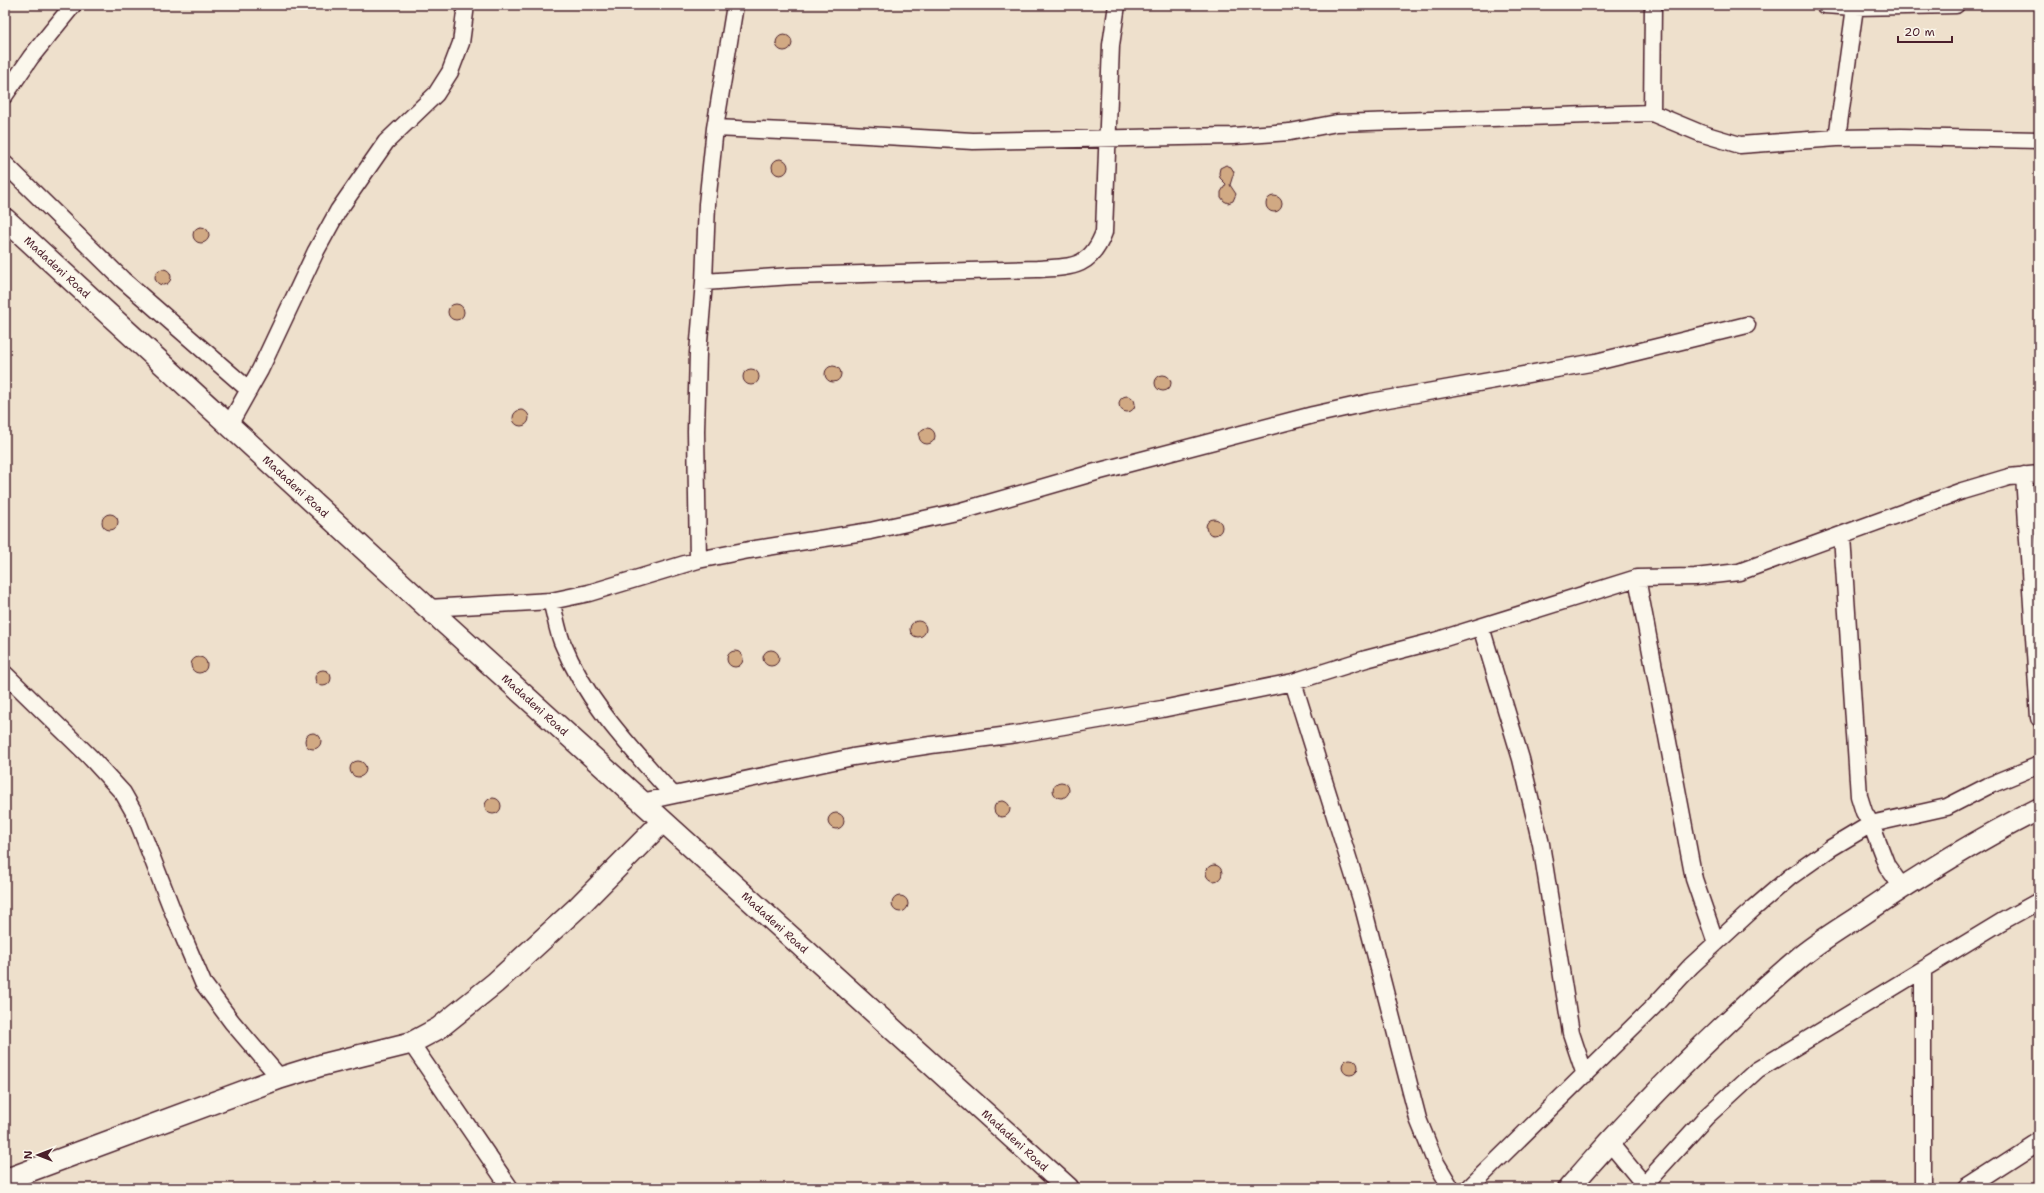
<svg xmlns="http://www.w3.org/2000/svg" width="2044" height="1193" font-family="'Shantell Sans',sans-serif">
<rect width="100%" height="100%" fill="#eee0cc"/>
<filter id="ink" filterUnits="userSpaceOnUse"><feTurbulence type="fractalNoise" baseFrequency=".025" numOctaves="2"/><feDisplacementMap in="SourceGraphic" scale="8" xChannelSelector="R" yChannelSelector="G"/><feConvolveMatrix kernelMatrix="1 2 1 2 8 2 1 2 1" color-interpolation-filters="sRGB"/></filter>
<g filter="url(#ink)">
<path fill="#d1a983" stroke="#4a1f2b" d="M776 43a8 8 0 1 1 16 0a8 8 0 1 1-16 0Z
M772 167a8 8 0 1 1 16 0a8 8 0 1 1-16 0Z
M1226 165 1231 167 1234 172 1230 185 1236 194 1233 201 1228 203 1224 201 1221 197V192L1226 184 1220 178 1219 173 1220 168Z
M1266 204a8 8 0 1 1 16 0a8 8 0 1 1-16 0Z
M193 235a8 8 0 1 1 16 0a8 8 0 1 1-16 0Z
M155 277a8 8 0 1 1 16 0a8 8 0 1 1-16 0Z
M448 312a8 8 0 1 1 16 0a8 8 0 1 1-16 0Z
M825 374a8 8 0 1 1 16 0a8 8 0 1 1-16 0Z
M743 377a8 8 0 1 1 16 0a8 8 0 1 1-16 0Z
M1155 383a8 8 0 1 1 16 0a8 8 0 1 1-16 0Z
M1119 404a8 8 0 1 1 16 0a8 8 0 1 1-16 0Z
M513 418a8 8 0 1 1 16 0a8 8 0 1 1-16 0Z
M919 436a8 8 0 1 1 16 0a8 8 0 1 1-16 0Z
M102 522a8 8 0 1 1 16 0a8 8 0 1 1-16 0Z
M1206 527a8 8 0 1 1 16 0a8 8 0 1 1-16 0Z
M910 629a8 8 0 1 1 16 0a8 8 0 1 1-16 0Z
M763 658a8 8 0 1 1 16 0a8 8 0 1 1-16 0Z
M727 659a8 8 0 1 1 16 0a8 8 0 1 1-16 0Z
M191 665a8 8 0 1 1 16 0a8 8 0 1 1-16 0Z
M315 678a8 8 0 1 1 16 0a8 8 0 1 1-16 0Z
M305 741a8 8 0 1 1 16 0a8 8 0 1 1-16 0Z
M350 769a8 8 0 1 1 16 0a8 8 0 1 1-16 0Z
M1053 790a8 8 0 1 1 16 0a8 8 0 1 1-16 0Z
M485 806a8 8 0 1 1 16 0a8 8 0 1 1-16 0Z
M994 809a8 8 0 1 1 16 0a8 8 0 1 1-16 0Z
M828 821a8 8 0 1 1 16 0a8 8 0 1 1-16 0Z
M1206 873a8 8 0 1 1 16 0a8 8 0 1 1-16 0Z
M892 904a8 8 0 1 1 16 0a8 8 0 1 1-16 0Z
M1342 1067a8 8 0 1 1 16 0a8 8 0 1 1-16 0Z"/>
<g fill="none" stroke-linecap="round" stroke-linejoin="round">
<g stroke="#4a1f2b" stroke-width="19">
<path id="minor" d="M1824 5 1855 7 1837 138
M1855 5V7L1956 5
M5 95 31 57 73 5
M1652 113 1653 5
M715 128 849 134 973 141 1233 136 1290 132 1337 123 1652 113 1700 133 1740 145 1837 138 1901 137 2039 140
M5 164 123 280 249 390
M704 282 792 276 1037 269C1072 267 1091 268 1104 232L1111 45 1117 5
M229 425 260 370 316 251 338 211 386 142 436 94 450 72 461 43 466 5
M2024 475 2039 718
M1842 536 1859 796 1864 812 1871 824 1887 866 1902 887
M698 560 696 431 698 353 704 282 707 204 715 128 735 5
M1637 578 1694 879 1716 943
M551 601C555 614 557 629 562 642 586 702 631 748 673 795
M428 608 551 601 589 593 698 560 749 550 870 531 961 511 1096 472 1313 415 1371 402 1596 362 1747 325
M1481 627 1521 759 1541 844 1571 1033 1585 1075
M5 674 90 757 123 793 135 814 175 917 203 983 232 1022 280 1078
M1293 682 1361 899 1418 1119 1435 1161 1451 1188
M641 802 853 757 931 745 1017 734 1162 709 1293 682 1366 659 1435 641 1637 578 1695 577 1739 572 1962 491 2009 477 2039 474
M411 1043 510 1188
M1609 1142 1647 1188
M1645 1184 1706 1117 1757 1070 2001 922 2039 901
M1469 1188 1653 1007 1691 966 1753 909 1790 877 1831 848 1871 824 1947 807 1988 786 2039 765
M1923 1188V970
M1966 1188 2039 1141"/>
</g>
<g stroke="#4a1f2b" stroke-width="24">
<g id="tertiary">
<path id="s1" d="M5 219 428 608 1068 1188"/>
<path d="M5 1180 280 1078 322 1065 411 1043 439 1028 495 983 578 907 662 822"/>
<path d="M1569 1188C1639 1107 1716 1029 1798 959 1818 942 1842 928 1863 914 1920 875 1977 840 2039 809"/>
</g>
</g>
<use href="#minor" stroke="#fbf7ec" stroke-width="16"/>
<use href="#tertiary" stroke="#fbf7ec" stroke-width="21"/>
</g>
</g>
<g text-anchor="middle" stroke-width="3" stroke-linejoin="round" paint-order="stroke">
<g font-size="11" fill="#4a1f2b" stroke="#fbf7ec">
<text dy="4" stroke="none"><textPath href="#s1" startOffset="71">Madadeni Road</textPath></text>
<text dy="4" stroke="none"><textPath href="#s1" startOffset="395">Madadeni Road</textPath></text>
<text dy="4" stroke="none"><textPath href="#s1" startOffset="719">Madadeni Road</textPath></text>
<text dy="4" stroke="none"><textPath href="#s1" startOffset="1043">Madadeni Road</textPath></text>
<text dy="4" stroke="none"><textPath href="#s1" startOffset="1367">Madadeni Road</textPath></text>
</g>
</g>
<rect width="2044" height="1193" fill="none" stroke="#fbf7ec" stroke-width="20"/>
<rect x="10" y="10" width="2024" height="1173" fill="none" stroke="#4a1f2b" stroke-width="1.5" filter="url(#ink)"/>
<g transform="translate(38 1155) rotate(270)" stroke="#fbf7ec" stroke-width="3" paint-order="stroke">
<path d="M0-3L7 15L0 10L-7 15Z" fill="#4a1f2b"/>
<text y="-6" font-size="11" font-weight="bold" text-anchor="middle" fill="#4a1f2b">N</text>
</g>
<path d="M1898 36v6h54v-6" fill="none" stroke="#4a1f2b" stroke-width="2"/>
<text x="1904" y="36" font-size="12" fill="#4a1f2b" stroke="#fbf7ec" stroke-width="3" paint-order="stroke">20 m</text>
</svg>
